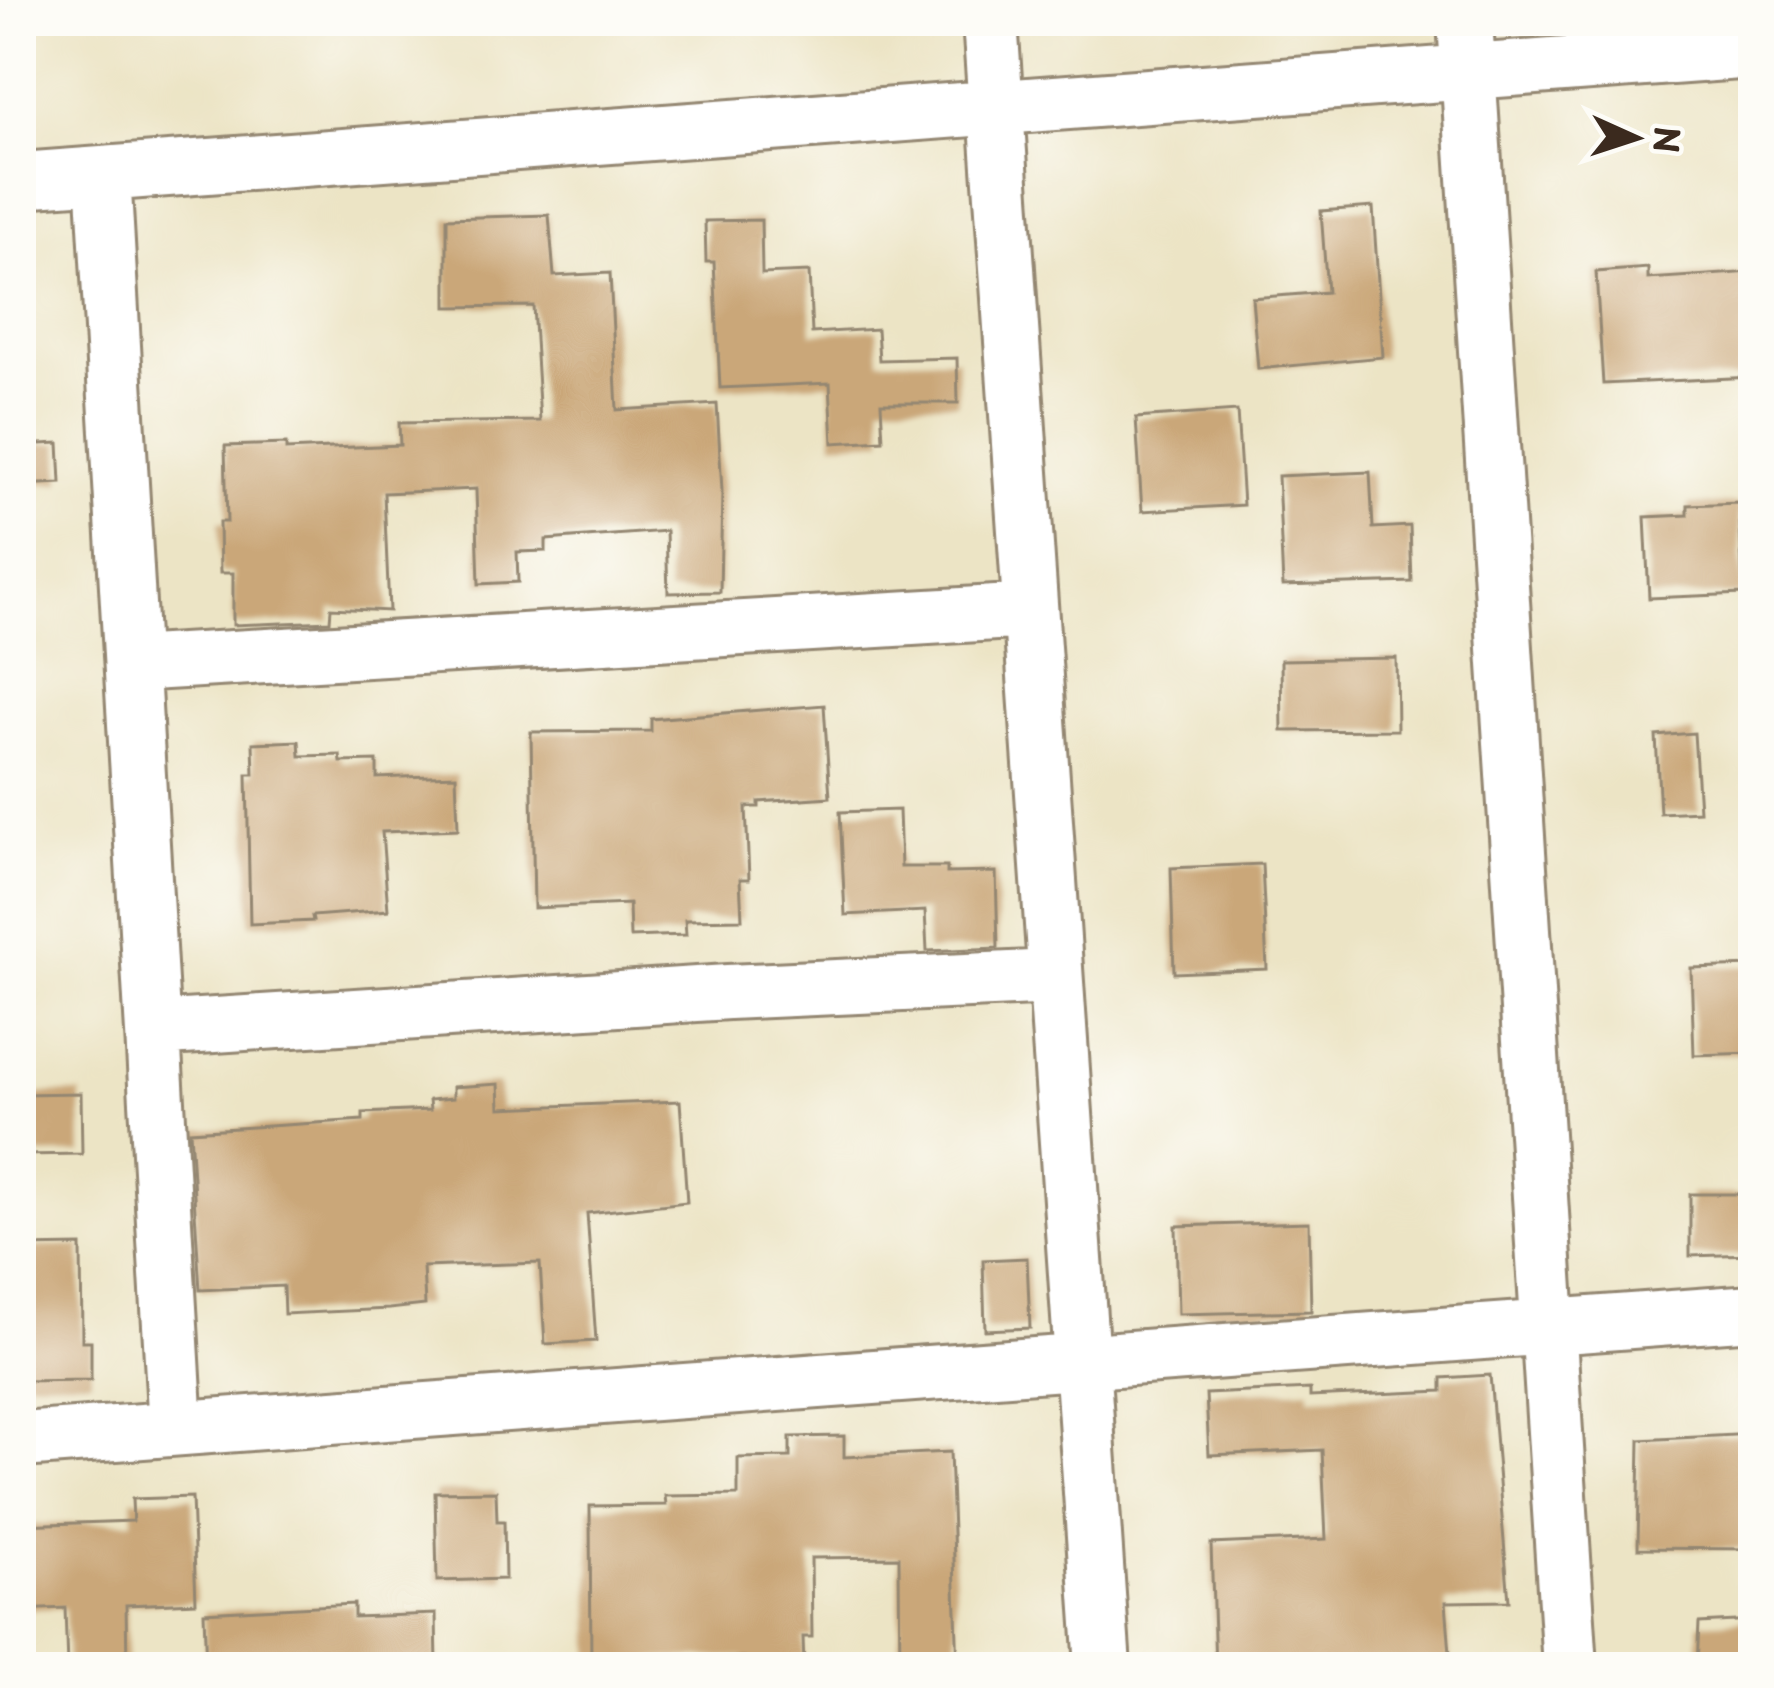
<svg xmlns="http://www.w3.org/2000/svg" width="1774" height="1688" font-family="'Playpen Sans',sans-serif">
<rect width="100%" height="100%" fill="#fdfcf7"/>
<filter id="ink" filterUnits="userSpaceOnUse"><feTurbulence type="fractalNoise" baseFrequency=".00833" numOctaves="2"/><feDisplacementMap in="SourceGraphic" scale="24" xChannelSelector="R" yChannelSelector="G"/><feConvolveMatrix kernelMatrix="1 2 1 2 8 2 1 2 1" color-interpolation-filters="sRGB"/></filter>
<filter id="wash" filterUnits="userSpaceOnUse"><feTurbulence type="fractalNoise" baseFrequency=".004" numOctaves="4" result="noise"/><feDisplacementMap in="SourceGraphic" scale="48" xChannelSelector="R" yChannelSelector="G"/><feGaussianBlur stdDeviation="2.7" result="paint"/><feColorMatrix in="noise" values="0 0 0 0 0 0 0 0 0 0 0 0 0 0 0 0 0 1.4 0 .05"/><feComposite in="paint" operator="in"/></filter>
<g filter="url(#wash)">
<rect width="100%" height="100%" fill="#ece4c5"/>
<g id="blocks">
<path fill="#caa779" d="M1373 207 1383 357 1258 369 1252 298 1327 292 1321 211Z
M549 215 554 276 610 273 617 410 717 404 722 491 720 592 668 593 666 531 546 540V551L517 552 518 582 479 584 476 489 384 493 389 611 331 608 330 621 233 625V573H220L219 522H227L225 446 286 444V450L400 445 399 423 540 421 533 306 447 307V218Z
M761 220 762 274 809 272 812 333 877 329 879 360 957 358 958 403H881L883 440 833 443 830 383 720 388 714 262H706L705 221Z
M1648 268V279L1753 272V377L1603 384 1596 272Z
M1237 411 1243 505 1142 511 1136 418Z
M59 443 61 483 21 485V445Z
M1370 472 1373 528 1410 526 1412 582 1283 586 1278 476Z
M1739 503 1743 594 1649 598 1645 517 1688 515V505Z
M1396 658 1397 730 1282 731 1281 660Z
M824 705 830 797 759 802V807H746L749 879H740L742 919 685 920 686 935 630 937 629 904 534 908 531 732 651 731V719Z
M1694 733 1699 811 1660 813 1656 736Z
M299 741 300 756 340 755 341 762 377 761V778L456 775 458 829 382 832 388 910 312 916 313 921 250 924 247 774H254L253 743Z
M899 810 901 867H947V873L996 872 998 948 927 951 925 911 845 915 840 812Z
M1262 864 1267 969 1174 973 1171 868Z
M1753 966V1053L1694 1055 1691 968Z
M499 1084 500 1108 680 1101 687 1202 587 1213 596 1341 545 1344 540 1263 423 1267 425 1305 389 1309 284 1314 283 1286 200 1290 190 1131 363 1120V1113L430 1110 429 1100 453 1098V1087Z
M81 1093 82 1154 21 1155V1094Z
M1690 1194H1753V1254L1690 1256Z
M1309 1222 1311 1311 1178 1314 1176 1226Z
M81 1246 82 1341H91V1380L21 1381V1247Z
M1027 1258 1030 1328 985 1330 983 1260Z
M1490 1375 1509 1601 1446 1602 1451 1667H1215L1211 1544 1326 1539 1322 1450 1209 1455 1206 1394 1310 1389V1397L1442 1391V1378Z
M1753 1434V1549L1638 1548 1640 1440Z
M844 1436V1457L950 1452 958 1667H900L899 1557 811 1558 812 1637H803L804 1667H744V1657L651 1659V1667H591L590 1506 666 1505 665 1496 738 1495V1458L790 1457V1437Z
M496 1491 497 1521H504L505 1579 437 1581 435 1492Z
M192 1497 196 1602 126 1605 127 1667H67L65 1608 21 1610V1525L133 1521 132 1499Z
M354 1604V1617L436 1614 437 1667H206L204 1612Z
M1753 1620V1667H1697L1699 1623Z"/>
</g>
</g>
<g filter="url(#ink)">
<use href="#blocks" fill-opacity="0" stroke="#948772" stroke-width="3"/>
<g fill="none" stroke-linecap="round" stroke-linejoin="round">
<g stroke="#948772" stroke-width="60">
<path id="street" d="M990 21 1103 1667
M1465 21 1570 1667
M103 174 176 1428
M21 180 1753 51
M132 664 1030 611
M153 1029 728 992 1055 977
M21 1440 1753 1312"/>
</g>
<use href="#street" stroke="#fff" stroke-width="54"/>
</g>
</g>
<rect width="1774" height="1688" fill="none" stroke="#fdfcf7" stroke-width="72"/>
<g transform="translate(1636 138) rotate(93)" stroke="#fdfcf7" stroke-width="9" paint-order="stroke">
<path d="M0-9L21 45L0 30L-21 45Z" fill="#3b2a1e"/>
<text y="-18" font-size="33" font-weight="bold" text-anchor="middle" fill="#3b2a1e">N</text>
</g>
</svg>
